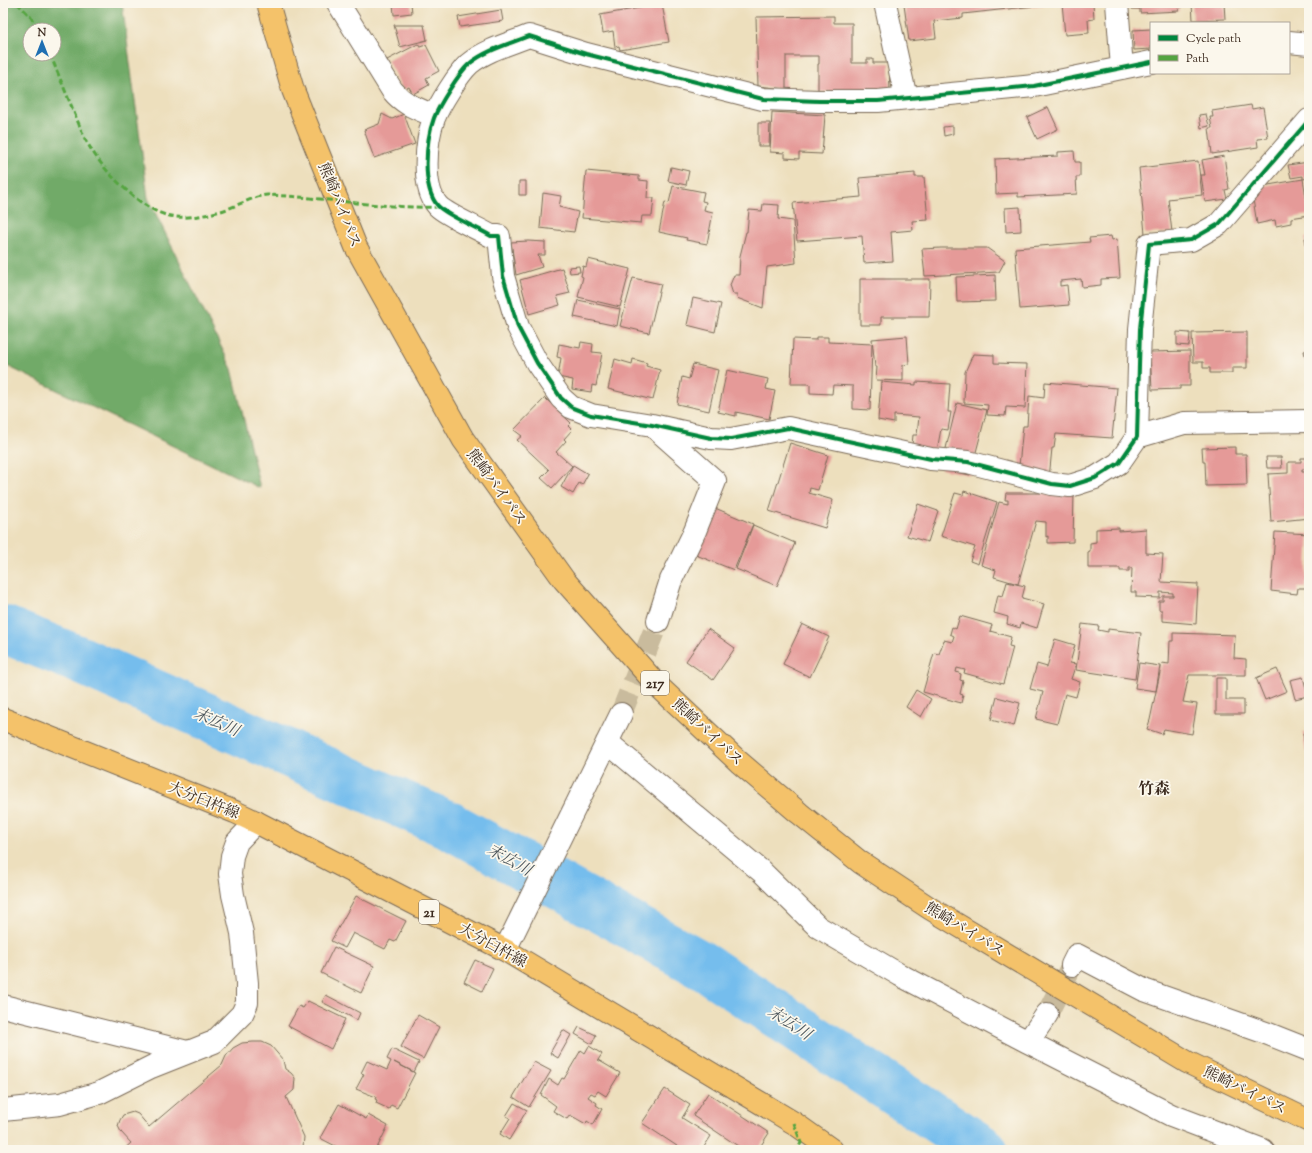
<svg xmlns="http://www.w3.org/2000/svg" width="1312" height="1153" font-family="'Sorts Mill Goudy','Noto Serif JP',serif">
<rect width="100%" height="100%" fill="#fbf7ec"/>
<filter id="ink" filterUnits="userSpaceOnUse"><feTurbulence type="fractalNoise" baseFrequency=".025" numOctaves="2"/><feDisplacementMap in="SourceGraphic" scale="8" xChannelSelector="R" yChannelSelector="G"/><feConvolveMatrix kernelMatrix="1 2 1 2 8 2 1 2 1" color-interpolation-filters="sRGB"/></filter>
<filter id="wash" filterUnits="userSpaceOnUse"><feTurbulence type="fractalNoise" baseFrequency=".012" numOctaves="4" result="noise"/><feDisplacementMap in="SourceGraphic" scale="16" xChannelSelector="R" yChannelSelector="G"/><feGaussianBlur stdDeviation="0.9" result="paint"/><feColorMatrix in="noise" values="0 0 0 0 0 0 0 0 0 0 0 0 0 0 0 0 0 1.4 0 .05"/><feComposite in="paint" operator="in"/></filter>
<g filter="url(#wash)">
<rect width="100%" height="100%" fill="#eddfbd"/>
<path fill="#71aa68" stroke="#566a43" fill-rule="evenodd" d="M3 3H122L148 198 232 369 260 488 3 364ZM30 30H54V54H30Z"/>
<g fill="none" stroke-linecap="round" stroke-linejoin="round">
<path stroke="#75bded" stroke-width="48" d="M3 629 80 660 451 826 700 964 984 1150"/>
</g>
<g id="blocks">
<path fill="#e59a98" d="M393 3H411L412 13 394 15Z
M921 3H1044V5L963 14V18L934 21 936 38 909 41 904 5Z
M1062 3H1093L1094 19 1088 20 1089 33 1065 35Z
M1132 3H1183V7H1178L1179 11 1140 13V9H1132Z
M1192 3H1224L1225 19 1193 20Z
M662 4 669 42 620 50 619 46 615 47 613 31 603 33 600 15Z
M501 10 503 21 460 27 458 17Z
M834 16V23H852V63H867V59H873V63H889L890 91 818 92V64H819V56H786V89L758 86 756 17Z
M394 25H424L427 40 400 47Z
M1151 29V49L1134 50 1133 30Z
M418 44 420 47 426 45 439 71 426 78 429 85 413 94 409 87 403 90 387 60Z
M1251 105 1252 109 1263 107 1268 138 1257 139 1258 147 1212 154 1209 128H1212L1210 117H1213L1212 111Z
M1048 107 1058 129 1037 139 1027 117Z
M772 112 825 115 822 154 799 153V159L785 158V153L770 152Z
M382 114 392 119 404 114 415 144 374 158 364 130 379 124Z
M1206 114 1209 126 1201 128 1199 115Z
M758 123H770L769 146H758Z
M953 126V134L944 136 943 127Z
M1074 151 1075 162H1080V177H1076L1077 194 1018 197V193L996 194 995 159 1058 156V152Z
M1224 156 1229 189 1225 190 1227 199 1205 202 1201 175H1205L1202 160Z
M1198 161 1202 195 1168 199 1172 232 1145 234 1139 168Z
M1309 162V178L1303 179V176L1291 178 1288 165Z
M671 167 689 171 686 185 668 181Z
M586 171 639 176V180L648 181 647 198H654L652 216H642L641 223 582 218Z
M915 173V177H924L928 220 912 221 913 230 891 232 893 261 864 263 862 236 797 241 793 203 861 197 859 178Z
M1303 179 1309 215 1291 218V223L1276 226 1275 220 1257 224 1253 199 1259 197 1257 187Z
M519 181H526V195H519Z
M673 186 704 192 702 201 706 202 704 210 713 212 707 244 686 240 687 238 659 232 665 202 669 203Z
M543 193 561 196 559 207 578 212 574 232 540 228Z
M763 204 779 205 778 219 793 221 796 263 767 267 763 308 737 298V294H733L730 285 734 275H739L740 256 746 232H747L749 210 762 211Z
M1020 207 1021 231 1006 232 1005 208Z
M1111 236 1112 240 1117 239 1120 278 1101 279V285L1082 287 1081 279 1060 281V286L1067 285 1069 305 1020 309 1015 248 1090 242 1089 238Z
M1309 237V257H1308L1305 238Z
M528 241 545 242V255H538L542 267 516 275 511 242Z
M941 248H987L1005 261 999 272 925 276 922 249Z
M588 259 630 269 620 307 578 297 583 277 581 276 583 266 586 267Z
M579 266 580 272 570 273 569 267Z
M562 268 570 293 557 296 560 305 529 314 520 280Z
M995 275 996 301 957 302 956 277Z
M633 278 661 284 649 333 620 326Z
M860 279H930L929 317H881V325H860Z
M693 298 721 304 715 332 687 325Z
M578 300 620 309 617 326 574 317Z
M1177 332 1190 333 1189 346 1177 345Z
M1247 332V368H1232V373H1210V368H1203V362H1193L1192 333Z
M907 336 909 364 903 365V381L876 380 877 367H875L872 339Z
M816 337H828V342L872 344 870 410 853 409V386L833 385 832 394 810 393V384H791L793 339 816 340Z
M581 342 593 344 592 352 602 353 596 386 592 385 591 392 572 389 573 380 558 377 561 358 557 357 559 344 580 348Z
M1309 350V369H1308L1304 351Z
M1190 351V386H1180V389L1152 390 1150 352Z
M973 354 994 355V363L1027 364 1025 408 1006 407 1005 416 987 415 988 405 964 403 965 372Z
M615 359 632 364 633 359 647 363 646 366 660 370 653 400 608 389Z
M693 364 718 370 709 411 677 404 682 377 689 379Z
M727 370 768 379 766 389 775 391 769 419 736 412V416L718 412Z
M881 382 916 385V382L950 384 948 412H951L948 430 941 429 935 461 912 445 913 435H917L919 417 894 415V423L878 420Z
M1045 382 1117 388 1112 438 1056 434 1054 448H1052L1049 479 1018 476 1023 426H1027L1029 396 1044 398Z
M545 398 571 423 568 426 572 430 564 439 566 441 556 452 572 466 552 488 541 478 549 470 517 440 522 436 514 430Z
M957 403 987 410 970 475 941 469Z
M790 443 828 455 818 490 810 488 809 493 833 500 825 528 769 511Z
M1235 447V454H1246L1247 485 1206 486 1205 462H1203L1202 448Z
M1266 457H1281L1282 468H1267Z
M1301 458H1309V469H1302V472H1309V518L1271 522 1268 474 1288 473V462H1301Z
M573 465 588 474 582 485 579 483 573 494 561 487Z
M964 491 997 502 978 564 970 561 975 547 941 536 955 493 963 495Z
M1006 493H1074L1073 542 1048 543V536L1046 537V522L1036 521 1018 584 994 577 996 570 981 565 999 502 1008 504V500H1005Z
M918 504 938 511 928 542 907 536Z
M715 508 753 524 734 570 696 555Z
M753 525 795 543 777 586 736 569Z
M1119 528V531L1146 529V553L1163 554 1161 582 1198 584 1196 624 1162 621V610H1159V601H1163V596H1173V593L1160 592V598L1136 597V592H1131L1132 568H1129V571H1120V568H1088V552L1090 551V543L1096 542V529Z
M1275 532 1309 534 1306 588H1298L1297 594 1271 591Z
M1007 582 1025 586 1022 598 1044 604 1037 628 1021 623 1020 628 1007 624 1008 617 994 613 998 595 1003 596Z
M960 616 992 625 990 631 1011 637 1009 646 1013 647 1003 684 964 673 965 670 957 668 956 672 961 674 960 680 963 681 960 694 963 695 961 703 923 692 934 653 939 654 944 640 952 642 954 636 950 634 952 627 956 629Z
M802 624 829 637 810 677 783 664Z
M1082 624 1099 626 1098 630 1108 632V629L1141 633 1135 679 1076 670Z
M708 629 735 648 713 680 686 661Z
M1173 633 1235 635 1234 658 1246 659V675H1189L1183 702 1197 704 1192 734 1164 729 1162 734 1147 729 1150 720 1162 663 1169 664 1170 641H1173Z
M1055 639 1075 645 1070 663 1076 664 1071 679 1080 682 1076 697 1065 694 1057 724 1036 719 1043 692 1030 689 1037 664 1047 667Z
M1139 663 1160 666 1156 691 1135 688Z
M1277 669 1287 691 1265 700 1256 678Z
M1303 677 1308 696 1295 699 1290 680Z
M1216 678H1226V700H1244V714H1216Z
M916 690 931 699 921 717 906 707Z
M997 697 1020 703 1014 726 991 720Z
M1309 732V751L1306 752 1303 733Z
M356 896 406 921 395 942 390 940 385 949 353 933 345 948 331 941Z
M334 947 374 966 361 993 321 973Z
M475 960 493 968 482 991 464 982Z
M326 995 360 1013 357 1020 322 1002Z
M308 1001 345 1019 331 1049 288 1026 299 1006 303 1008Z
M418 1015 439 1027 423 1059 401 1047Z
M579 1027 596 1035 592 1044 575 1034Z
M563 1030 571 1035 558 1058 550 1053Z
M253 1042H262L271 1046 283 1060 285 1069 291 1073 295 1078 294 1090 286 1097 304 1137 303 1147 300 1150H123L131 1143 121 1132 118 1126 120 1120 123 1115 133 1112 138 1114 149 1127 222 1065 226 1056 233 1048 242 1043Z
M589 1046 602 1054 598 1060 620 1073 606 1096 598 1091 595 1095 591 1093 588 1097 597 1103 596 1105 602 1109 593 1125 587 1121 586 1124 570 1115 567 1119 553 1111 556 1106 541 1095 549 1079 558 1085 562 1078 564 1079 581 1050 585 1053Z
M392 1049 419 1062 414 1072 394 1062 415 1073 397 1108 391 1105 389 1109 376 1103 377 1100 375 1099 376 1097 356 1089 364 1074 361 1073 367 1061 387 1070 391 1061 387 1059Z
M534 1062 551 1071 529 1107 513 1097Z
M665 1089 690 1105 682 1118 711 1136 702 1150H683L642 1123Z
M708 1093 769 1133 758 1150H744L693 1116Z
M514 1103 527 1110 509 1140 500 1134 510 1118 506 1116Z
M339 1104 366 1119 368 1115 388 1126 376 1150H343L320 1138Z"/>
</g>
</g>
<g filter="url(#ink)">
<use href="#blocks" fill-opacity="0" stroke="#796956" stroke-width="1"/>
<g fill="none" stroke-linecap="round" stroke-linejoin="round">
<path stroke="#c9bb9d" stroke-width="22" stroke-dasharray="22 11" stroke-linecap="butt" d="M621 714 658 621
M1047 1014 1072 965"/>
<g stroke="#796956" stroke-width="24">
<path id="minor" d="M338 3 392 90C404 105 418 109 435 116
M885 3 906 98
M1117 3 1122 68
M1289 42 1309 44
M1151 62 1034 86 878 101H819L763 99 586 54 529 36C509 44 486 50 469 64 459 73 439 105 434 118 426 140 421 187 438 206 448 216 478 228 491 236H499L503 276 518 327 537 363 561 398 571 407 591 415 652 425 711 438 731 439 788 428 931 459 968 462 1052 484 1070 486 1095 478 1119 463 1137 437 1140 329 1149 244 1191 240 1219 224 1309 120
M653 426 715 481 695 531 671 580 658 621
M1137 437 1184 423 1309 421
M607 742 761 871 818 927 900 975 1028 1042 1047 1014
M505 950 621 714
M1072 965 1077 955 1144 990 1266 1033 1309 1050
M3 1006 187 1052
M1028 1042 1171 1115 1263 1150
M3 1110 60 1104 99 1093 151 1067 214 1042 242 1014 247 1003V983L242 933 233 895 230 874 232 856 237 842 256 822"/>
</g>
<g stroke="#796956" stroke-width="24">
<path id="major" d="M3 719 235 812 256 822 505 950 794 1123 832 1150"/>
</g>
<g stroke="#796956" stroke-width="24">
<path id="highway" d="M268 3 293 90 356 247 463 439 564 580 657 685 739 762 799 813 860 862 931 909 1187 1062 1309 1121"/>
</g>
<use href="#minor" stroke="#fff" stroke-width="22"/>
<use href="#major" stroke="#f4c26a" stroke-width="22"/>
<use href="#highway" stroke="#f4c26a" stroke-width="22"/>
<path stroke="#54a441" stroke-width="3" stroke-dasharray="6 3" stroke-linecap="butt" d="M17 3 30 16 39 30
M50 54 85 139C97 160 107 172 124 188 158 219 176 223 221 211 232 208 257 195 267 195 324 197 381 209 439 207
M794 1123 801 1143 796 1150"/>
<g stroke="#fbf7ec" stroke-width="6">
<path id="cycleway" d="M1151 62 1034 86 878 101H819L763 99 586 54 529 36C509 44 486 50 469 64 459 73 439 105 434 118 426 140 421 187 438 206 448 216 478 228 491 236H499L503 276 518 327 537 363 561 398 571 407 591 415 652 425 711 438 731 439 788 428 931 459 968 462 1052 484 1070 486 1095 478 1119 463 1137 437 1140 329 1149 244 1191 240 1219 224 1309 120"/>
</g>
<use href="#cycleway" stroke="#00873e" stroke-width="4"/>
</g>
</g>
<g text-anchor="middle" stroke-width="3.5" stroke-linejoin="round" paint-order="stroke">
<g fill="#fbf7ec" stroke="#75685c" stroke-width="1">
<rect x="641" y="671" width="28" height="24" rx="3"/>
<rect x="419" y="900" width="20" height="24" rx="3"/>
</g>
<g font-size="14" font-weight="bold" fill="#3b2a1e">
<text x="655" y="688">217</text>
<text x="429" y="917">21</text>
</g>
<g font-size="15" fill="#3b2a1e" stroke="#fbf7ec">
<text transform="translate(340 205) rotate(68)" y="5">熊崎バイパス</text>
<text transform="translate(497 487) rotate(54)" y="5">熊崎バイパス</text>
<text transform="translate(708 732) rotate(43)" y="5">熊崎バイパス</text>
<text transform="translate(204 800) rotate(22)" y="5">大分臼杵線</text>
<text transform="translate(965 929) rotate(31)" y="5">熊崎バイパス</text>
<text transform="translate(493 945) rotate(29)" y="5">大分臼杵線</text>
<text transform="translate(1245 1090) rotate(26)" y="5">熊崎バイパス</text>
</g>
<g font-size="16" font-style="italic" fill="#4c565c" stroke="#fbf7ec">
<text transform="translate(217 721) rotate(24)" y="6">末広川</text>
<text transform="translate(510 859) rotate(29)" y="6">末広川</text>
<text transform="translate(790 1022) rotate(33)" y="6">末広川</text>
</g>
<g font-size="16" font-weight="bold" fill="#3b2a1e" stroke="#fbf7ec">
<text x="1154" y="794">竹森</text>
</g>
</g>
<rect width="1312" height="1153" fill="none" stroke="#fbf7ec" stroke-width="16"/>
<rect x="1150" y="22" width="140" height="52" fill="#fbf7ec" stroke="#aea59a"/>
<rect x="1158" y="35" width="20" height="6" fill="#00873e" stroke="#aea59a"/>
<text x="1186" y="42" font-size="12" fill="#3b2a1e">Cycle path</text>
<rect x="1158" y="55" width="20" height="6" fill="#54a441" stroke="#aea59a"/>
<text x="1186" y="62" font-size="12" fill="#3b2a1e">Path</text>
<g transform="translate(42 42)"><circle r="19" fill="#fbf7ec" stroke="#aea59a"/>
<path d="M0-3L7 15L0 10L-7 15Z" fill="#1f6fb2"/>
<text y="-6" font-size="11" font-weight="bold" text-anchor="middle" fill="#3b2a1e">N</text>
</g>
</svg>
